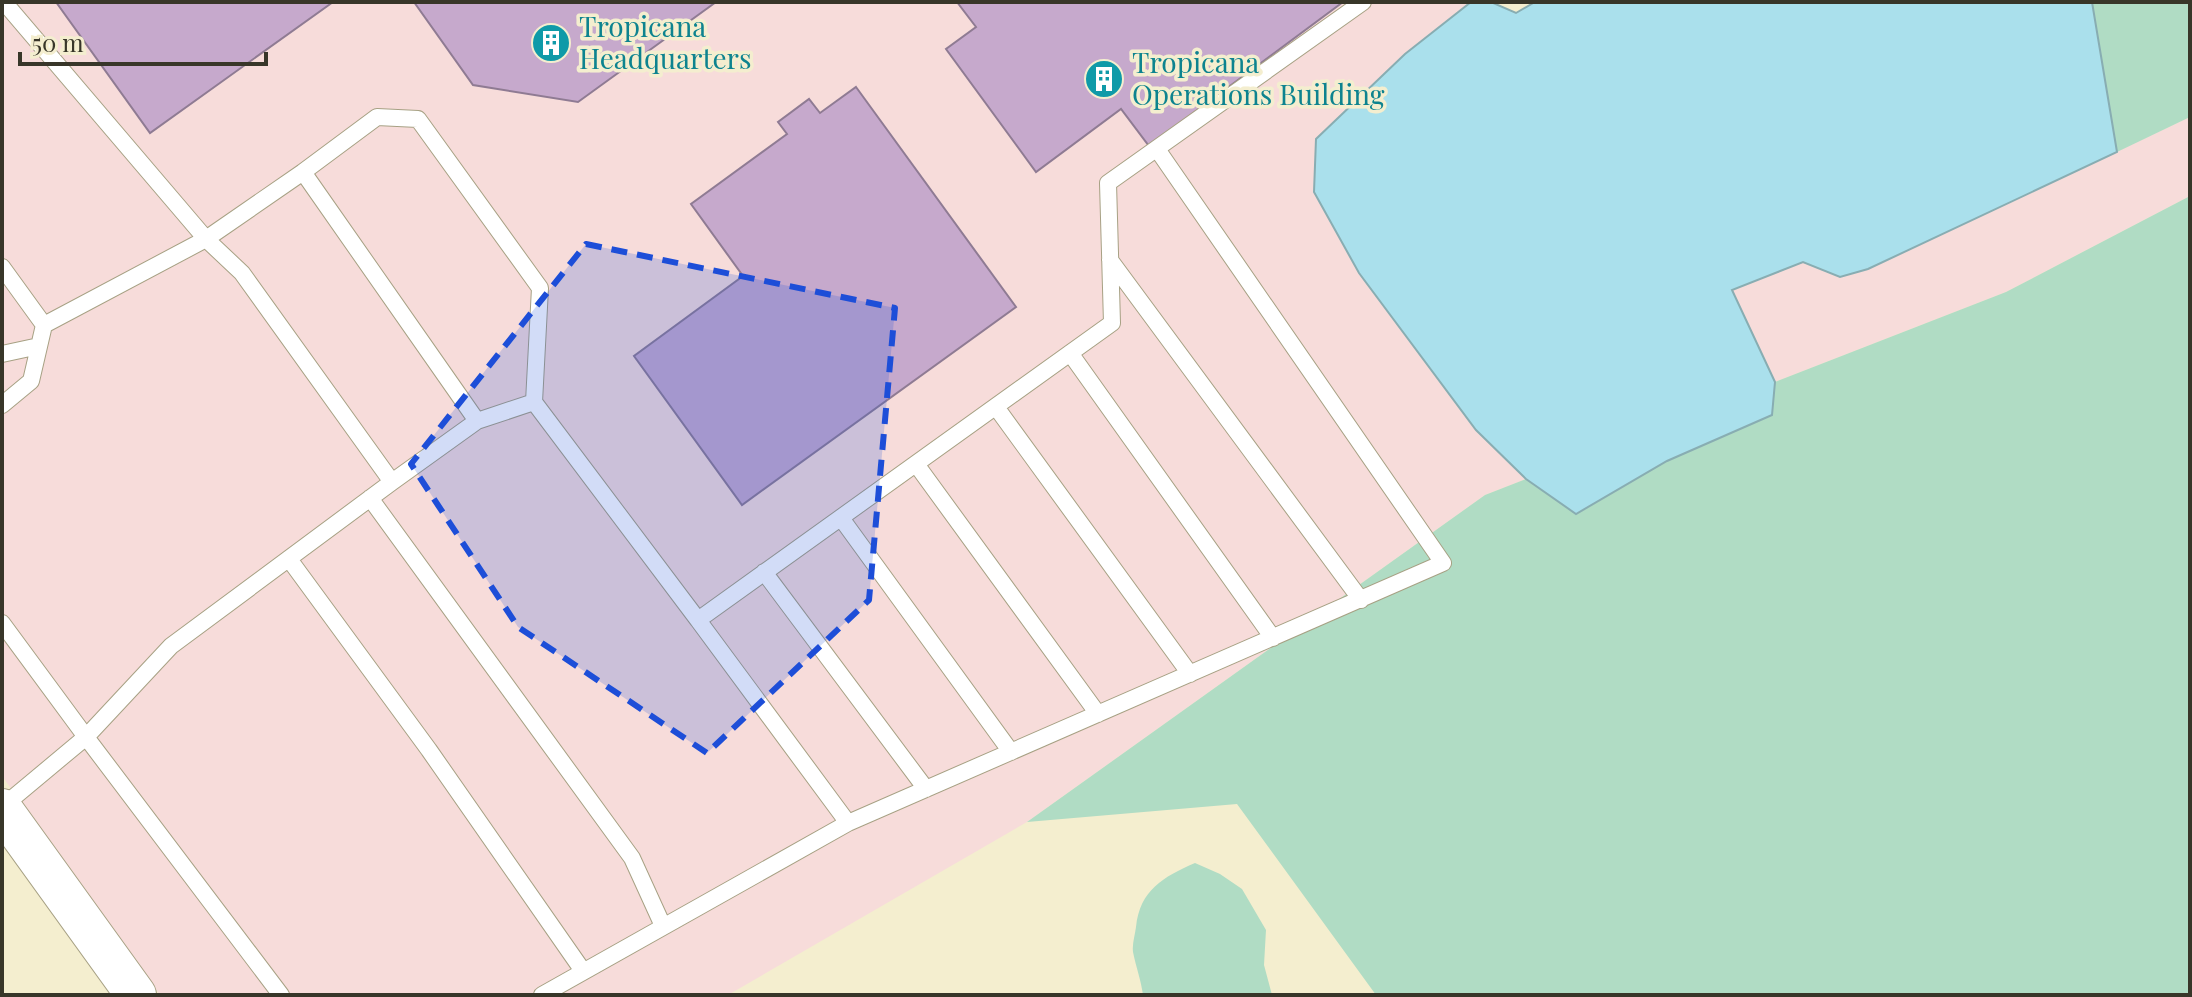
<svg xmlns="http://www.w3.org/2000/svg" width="2192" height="997" font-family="'Playfair Display',serif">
<rect width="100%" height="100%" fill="#f4eecf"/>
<path fill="#f7dcda" d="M2 2H1471L1405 54 1316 138 1314 192 1359 273 1432 372 1476 430 1526 479 1485 495 1027 822 728 995H160L2 776Z
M2190 117V196L2006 292 1775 382 1731 291 1803 262 1840 277 1868 269Z"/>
<path fill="#b0dcc4" d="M2092 2H2190V117L2117 152Z
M2190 196V995H1376L1237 804 1027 822 1485 495 1526 479 1577 514 1667 461 1771 415 1775 382 2006 292Z
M1195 863 1220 874 1242 889 1266 930 1264 965 1272 995H1143C1141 980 1136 967 1133 952 1132 944 1135 935 1136 927 1140 890 1163 877 1195 863Z"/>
<path fill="#aae0ec" stroke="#88adb2" stroke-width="2" d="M1471 2H1491L1516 13 1535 2H2092L2117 152 1868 269 1840 277 1803 262 1732 290 1775 382 1772 415 1667 461 1576 514 1526 479 1476 430 1359 273 1314 192 1316 139 1405 54Z"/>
<path fill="#c6a9cc" stroke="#8f7b93" stroke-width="2" d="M56 2H333L150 133Z
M414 2H716L578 102 473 85Z
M957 2H1343L1149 146 1121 109 1036 172 946 49 976 27Z
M856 87 1016 307 742 505 634 356 743 276 691 204 787 134 778 122 809 99 820 113Z"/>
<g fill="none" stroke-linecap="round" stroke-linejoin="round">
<g stroke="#a7a184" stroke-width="18">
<path id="service" d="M4 2 206 239 303 172 477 421
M303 172 377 117 418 119 540 288 534 402 698 620 1112 323 1108 183 1363 2
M1110 260 1361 600
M2 267 44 325
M1070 353 1273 638
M2 354 39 346
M2 405 31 381 44 325 206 239 242 273 392 482
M996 407 1190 674
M916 464 1098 714
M370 498 632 858 663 926
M841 518 1011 752
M289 559 429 750 583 971
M764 572 926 789
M698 620 848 823 1443 563 1157 149
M2 623 86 737 171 646 392 482 477 421 534 402
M2 807 86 737 281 995
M542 995 848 823"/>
</g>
<g stroke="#a7a184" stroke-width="42">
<path id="tertiary" d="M2 809 136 995"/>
</g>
<use href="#service" stroke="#fff" stroke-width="16"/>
<use href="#tertiary" stroke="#fff" stroke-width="40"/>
</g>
<path fill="#1d4ed8" fill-opacity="0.2" stroke="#1d4ed8" stroke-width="6" stroke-dasharray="16 10" stroke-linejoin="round" d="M586 244 895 308 869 600 707 753 518 627 411 464Z"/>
<defs>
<g id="building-disc" transform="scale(2)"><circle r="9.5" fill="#0f9aa8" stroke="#f4eecf"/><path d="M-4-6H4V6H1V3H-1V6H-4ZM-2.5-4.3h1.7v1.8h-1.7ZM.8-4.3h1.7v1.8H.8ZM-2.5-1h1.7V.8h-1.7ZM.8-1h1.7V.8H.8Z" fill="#fff"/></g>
</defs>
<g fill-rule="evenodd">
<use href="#building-disc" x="551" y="43"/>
<use href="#building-disc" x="1104" y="79"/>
</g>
<g text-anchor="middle" stroke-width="7" stroke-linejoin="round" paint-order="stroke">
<g font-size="28" fill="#0d838f" stroke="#f4eecf" text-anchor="start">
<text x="579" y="37">Tropicana<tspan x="579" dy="32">Headquarters</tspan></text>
<text x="1132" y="73">Tropicana<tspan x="1132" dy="32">Operations Building</tspan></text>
</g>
</g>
<rect width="2192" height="997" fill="none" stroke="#383629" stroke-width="8"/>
<path d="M20 52v12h246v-12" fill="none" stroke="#383629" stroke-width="4"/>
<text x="32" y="52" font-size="24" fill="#383629" stroke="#f4eecf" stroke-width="6" paint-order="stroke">50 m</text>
</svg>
